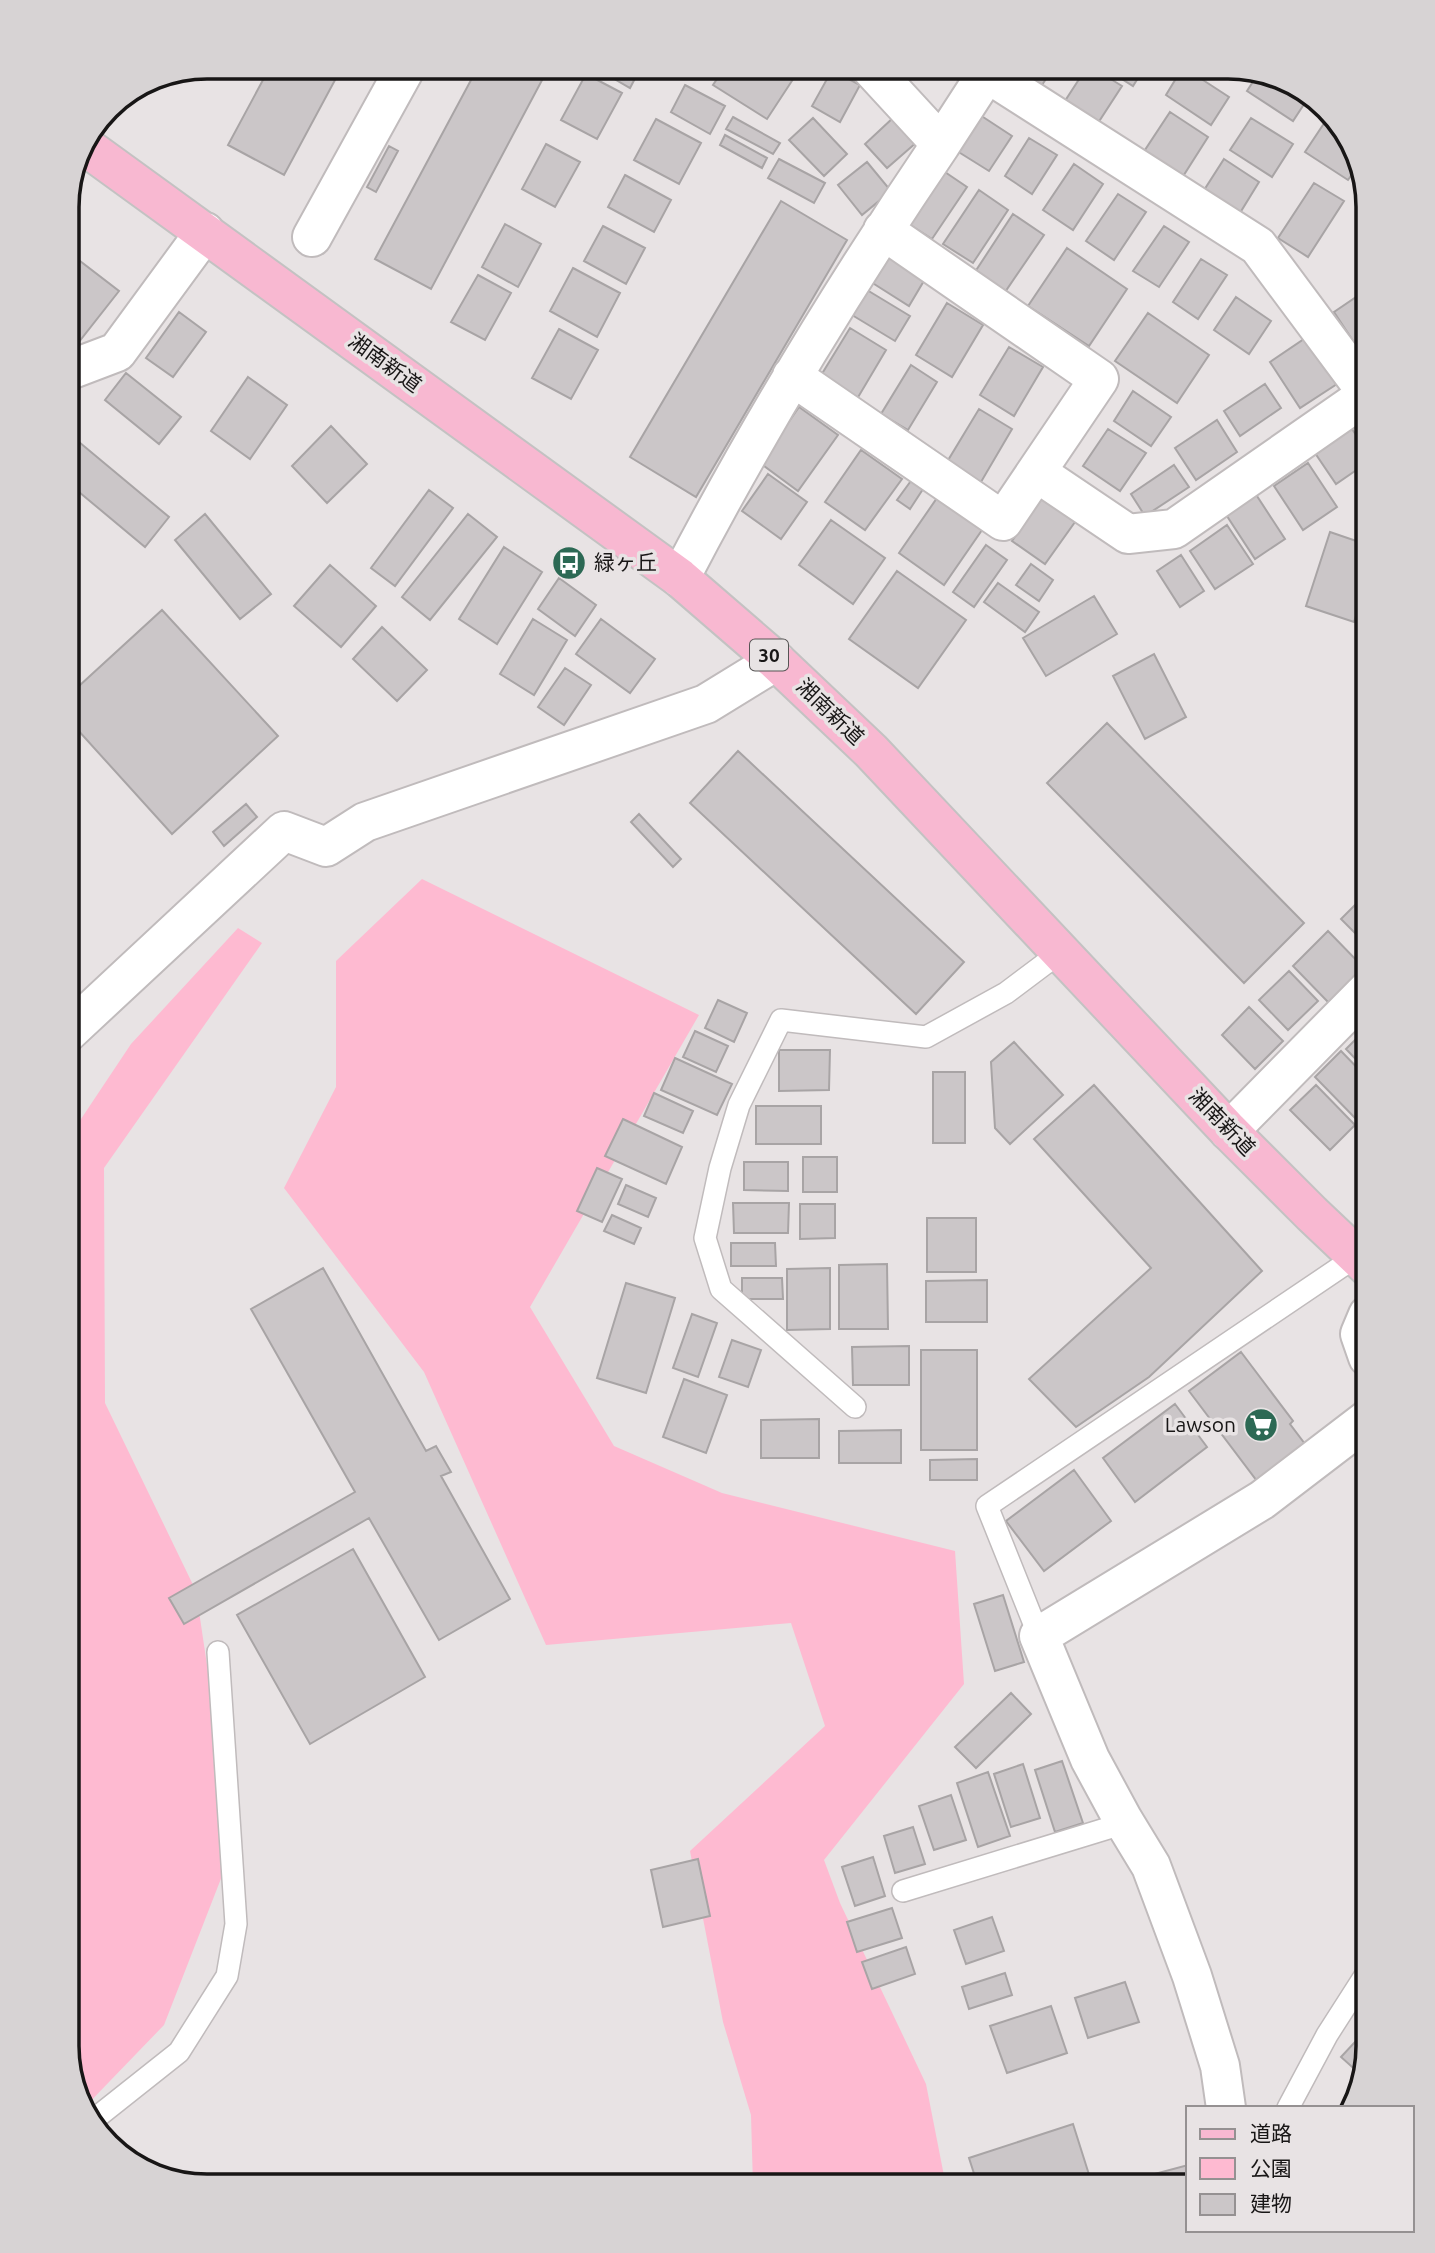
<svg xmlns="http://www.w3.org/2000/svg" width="1435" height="2253" font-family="Ubuntu,'Noto Sans JP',sans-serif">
<rect width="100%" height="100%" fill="#e8e3e4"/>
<path fill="#febad1" d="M422 879 699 1015 530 1307 614 1446 722 1493 955 1551 964 1684 824 1860 840 1903 926 2084 946 2186H753L751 2115 723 2022 690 1851 825 1726 791 1623 546 1645 424 1372 284 1188 336 1087V961Z
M238 928 262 943 104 1168 105 1403 196 1591 212 1699 222 1876 164 2025 82 2110 67 2046V1140L131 1044Z"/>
<path fill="#cbc6c8" stroke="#a8a4a5" stroke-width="2" d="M270 67H342L284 175 228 145Z
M478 67H549L431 289 375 259Z
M594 67H641L630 88Z
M725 67H801L767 119 713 85Z
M1014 67H1054L1042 85Z
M1087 67H1091L1122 86 1096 126 1063 104Z
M1103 67H1145L1133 86Z
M1183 67 1229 97 1211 125 1166 95Z
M832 70 860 85 840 122 812 106Z
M586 74 622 93 597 139 561 120Z
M1258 74 1307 90 1310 95 1293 121 1247 91Z
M685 85 725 106 710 134 671 112Z
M1170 112 1208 137 1180 181 1141 156Z
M980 115 1012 136 989 171 957 151Z
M1329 116 1354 144 1359 164 1348 180 1305 152Z
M733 117 780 143 773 154 726 129Z
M894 117 917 142 887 168 865 144Z
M813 118 847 154 824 176 789 140Z
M1251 118 1293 144 1272 177 1230 150Z
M656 119 701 143 679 184 634 160Z
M725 135 767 158 762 168 720 145Z
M1029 138 1057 155 1032 194 1005 176Z
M546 144 580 162 555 207 522 189Z
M389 146 398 151 376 192 367 187Z
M779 159 825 183 814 203 768 178Z
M1224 159 1259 182 1235 221 1199 198Z
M867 162 891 191 862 215 838 185Z
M1074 164 1103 184 1073 230 1043 210Z
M939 168 967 187 932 239 904 221Z
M625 175 671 200 654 232 608 207Z
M1314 183 1344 201 1308 257 1278 238Z
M979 190 1008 210 973 263 943 244Z
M1118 194 1146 212 1114 260 1086 241Z
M781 201 847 240 696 497 630 457Z
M1013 214 1044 235 1003 295 973 275Z
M505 224 541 244 518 287 482 267Z
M603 226 645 248 626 284 584 261Z
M1164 226 1189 242 1159 287 1133 271Z
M1067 248 1127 289 1089 346 1028 306Z
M67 251 119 291 67 357Z
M886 256 925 279 909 306 871 282Z
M1201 259 1227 275 1198 319 1173 302Z
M573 268 620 293 597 337 550 311Z
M478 275 511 293 485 340 451 322Z
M1368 289V356L1365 359 1334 312Z
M867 290 910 316 895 341 852 315Z
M1236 297 1271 321 1249 354 1214 330Z
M947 303 983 325 952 377 916 355Z
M179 312 206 332 173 377 146 358Z
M1148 313 1209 355 1177 403 1115 361Z
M850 328 886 350 857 399 820 377Z
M559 329 598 350 571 399 532 378Z
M1307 337 1337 384 1300 408 1270 362Z
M1009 347 1043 367 1014 416 980 395Z
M911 365 937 382 908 430 881 414Z
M126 373 181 417 159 444 105 400Z
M248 377 287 405 250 459 211 431Z
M1265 384 1281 408 1240 436 1224 411Z
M1133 391 1171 417 1151 446 1114 421Z
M799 407 838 435 798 491 760 463Z
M979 409 1012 429 981 482 947 462Z
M1217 420 1237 452 1196 480 1175 448Z
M331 426 367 464 327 503 292 466Z
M1108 429 1146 453 1120 491 1083 466Z
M1352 429 1368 453V462L1336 484 1315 453Z
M73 437 169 517 145 547 67 482V445Z
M861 450 902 479 865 530 825 502Z
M1308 463 1337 507 1303 530 1274 486Z
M1174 465 1189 487 1145 516 1131 494Z
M768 474 807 502 781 539 742 511Z
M913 478 925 486 910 509 897 500Z
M429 490 453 508 395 586 371 568Z
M1255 493 1285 539 1255 559 1225 513Z
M937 498 982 530 944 585 899 553Z
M1042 498 1075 522 1045 564 1012 541Z
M205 514 271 594 240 619 175 540Z
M468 514 497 537 430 620 402 597Z
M831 520 885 558 853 604 799 565Z
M1227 525 1253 564 1215 589 1190 551Z
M1330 532 1368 545V579L1354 622 1306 606Z
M986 545 1007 560 974 607 953 592Z
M504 547 542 572 497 644 459 619Z
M1181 555 1204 591 1180 607 1157 571Z
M1031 564 1053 580 1039 601 1016 585Z
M330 565 376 606 341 647 294 606Z
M897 571 966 620 918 688 849 639Z
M559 578 596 605 575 636 538 609Z
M998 583 1039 612 1025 632 984 602Z
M1094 596 1117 634 1046 676 1023 638Z
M162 610 278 736 172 834 67 718V697Z
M533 619 567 640 534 695 500 674Z
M601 619 655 659 630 693 576 654Z
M382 627 427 670 397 701 353 659Z
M1154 654 1186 717 1145 739 1113 676Z
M565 668 591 685 564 725 538 707Z
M1107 723 1304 923 1244 983 1047 783Z
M738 751 964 962 916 1014 690 803Z
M246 804 257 817 224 846 213 832Z
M639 814 681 859 673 867 631 822Z
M1368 892V946L1341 919Z
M67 927 77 942 67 949Z
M1328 931 1364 968 1329 1003 1293 966Z
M1289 971 1318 1001 1288 1030 1259 1000Z
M718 1000 747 1013 734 1042 705 1028Z
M1249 1007 1283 1041 1255 1069 1222 1035Z
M1368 1027V1072L1346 1049Z
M695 1031 728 1046 716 1072 683 1057Z
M1014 1042 1063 1095 1010 1144 995 1128 991 1062Z
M779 1050H830L829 1090 779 1091Z
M1341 1051 1368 1079V1111L1358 1121 1315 1077Z
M675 1058 732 1084 717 1115 661 1090Z
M933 1072H965V1143H933Z
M1094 1085 1262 1271 1149 1377 1076 1427 1029 1379 1151 1268 1034 1139Z
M1316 1085 1355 1125 1330 1150 1290 1110Z
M654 1093 693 1111 683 1133 644 1116Z
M756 1106H821V1144H756Z
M623 1119 682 1147 666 1184 605 1156Z
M803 1157H837V1192H803Z
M744 1162H788V1191L744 1190Z
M597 1168 622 1179 602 1222 577 1211Z
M626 1185 656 1198 648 1217 618 1204Z
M733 1203H789L788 1233H734Z
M800 1204H835V1238L800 1239Z
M612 1215 641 1228 634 1244 604 1231Z
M927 1218H976V1272H927Z
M731 1243H775L776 1266H731Z
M887 1264 888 1329H839V1265Z
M323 1268 426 1451 436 1446 451 1472 441 1476 510 1599 439 1640 369 1518 184 1624 169 1598 355 1492 251 1309Z
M830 1268V1329L787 1330V1269Z
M742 1278H782L783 1299H742Z
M987 1280V1322H926V1281Z
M626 1283 675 1298 646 1393 597 1378Z
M692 1314 717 1323 698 1377 673 1368Z
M732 1340 761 1350 748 1387 719 1377Z
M909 1346V1385H853L852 1347Z
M921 1350H977V1450H921Z
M1241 1352 1293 1421 1290 1424 1305 1444 1257 1481 1189 1391Z
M684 1379 727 1395 706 1453 663 1437Z
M1175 1404 1207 1447 1135 1502 1103 1458Z
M819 1419V1458H761V1420Z
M901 1430V1463H839V1431Z
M977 1459V1480H930V1460Z
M1074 1470 1111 1521 1044 1571 1006 1521Z
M353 1549 425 1677 310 1744 237 1615Z
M1003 1595 1024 1662 995 1671 974 1604Z
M1011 1693 1031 1714 976 1768 955 1747Z
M1062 1761 1083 1823 1055 1832 1035 1770Z
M1023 1764 1040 1818 1011 1827 994 1774Z
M988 1772 1010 1836 978 1847 957 1783Z
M951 1795 966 1840 934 1850 919 1806Z
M913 1827 925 1864 895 1873 884 1836Z
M873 1857 885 1896 855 1906 842 1867Z
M698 1859 710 1916 663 1927 651 1870Z
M892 1908 902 1938 857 1952 847 1922Z
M992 1917 1004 1951 966 1964 954 1930Z
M906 1947 915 1974 872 1989 862 1962Z
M1005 1973 1012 1995 969 2009 962 1987Z
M1125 1982 1139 2022 1088 2038 1075 1998Z
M1051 2006 1067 2053 1007 2073 990 2026Z
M1368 2028V2047L1360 2074 1341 2057Z
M1073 2124 1092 2184 1086 2186H978L969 2158Z
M1188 2165V2186H1138L1136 2179Z"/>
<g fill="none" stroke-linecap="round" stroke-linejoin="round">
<g stroke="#c0bbbc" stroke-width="24">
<path id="service" d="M855 1407 721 1289 705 1238 720 1168 739 1105 781 1020 926 1037 1006 993 1062 951
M1039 1636 987 1506 1357 1256
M903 1891 1125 1823
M1288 2108 1327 2035 1368 1971
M92 2121 179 2052 227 1976 236 1924 218 1652"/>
</g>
<g stroke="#c0bbbc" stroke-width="42">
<path id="minor" d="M941 144 987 73 1258 246 1368 394 1174 529 1128 534 1036 472
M312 237 406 67
M67 371 117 352 205 232
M792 376 1003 521 1099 379 883 230
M680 578C758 428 846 284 941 144L870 67
M67 1033 284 831 326 847 365 822 706 704 776 661
M1229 1131 1368 990
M1368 1357 1360 1334 1368 1315
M1226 2108 1220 2066 1192 1976 1151 1866 1123 1820 1090 1759 1039 1636 1262 1500 1368 1419"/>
</g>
<g stroke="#c3c2c2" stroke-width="42">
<path id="primary" d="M82 144 680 578 776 661 871 751 1229 1131 1312 1214 1368 1267"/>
</g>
<use href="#service" stroke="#fff" stroke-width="21"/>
<use href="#minor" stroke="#fff" stroke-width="38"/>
<use href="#primary" stroke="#f8b8d1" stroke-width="38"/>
</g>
<defs>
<g id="bus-disc" transform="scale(1.75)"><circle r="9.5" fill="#2c6954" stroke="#e8e3e4"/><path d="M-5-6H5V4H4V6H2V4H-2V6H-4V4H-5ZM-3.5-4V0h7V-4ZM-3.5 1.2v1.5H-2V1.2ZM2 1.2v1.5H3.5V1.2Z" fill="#fff"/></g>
<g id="supermarket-disc" transform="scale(1.75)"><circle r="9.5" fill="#2c6954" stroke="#e8e3e4"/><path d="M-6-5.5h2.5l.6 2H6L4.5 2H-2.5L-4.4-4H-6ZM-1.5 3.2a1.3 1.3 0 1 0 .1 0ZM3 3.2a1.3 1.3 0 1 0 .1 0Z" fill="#fff"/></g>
</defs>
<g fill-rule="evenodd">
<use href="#bus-disc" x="569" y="563"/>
<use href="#supermarket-disc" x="1261" y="1425"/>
</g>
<g text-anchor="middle" stroke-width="7" stroke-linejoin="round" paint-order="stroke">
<rect fill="#e8e3e4" stroke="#565454" stroke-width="2" x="750" y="639.5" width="38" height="31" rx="5"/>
<g font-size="19" font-weight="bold" fill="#181616">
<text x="769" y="662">30</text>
</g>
<g font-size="21" fill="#181616" stroke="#e8e3e4">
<text transform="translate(385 363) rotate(36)" y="7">湘南新道</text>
<text transform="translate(830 712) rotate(44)" y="7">湘南新道</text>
<text transform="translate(1222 1122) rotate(46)" y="7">湘南新道</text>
</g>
<g font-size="21" fill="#181616" stroke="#e8e3e4" text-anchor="start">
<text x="594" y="570">緑ヶ丘</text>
<text x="1236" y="1432" text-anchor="end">Lawson</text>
</g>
</g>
<path d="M0 0H1435V2253H0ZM207 79H1228A128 128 0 0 1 1356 207V2046A128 128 0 0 1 1228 2174H207A128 128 0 0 1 79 2046V207A128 128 0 0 1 207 79Z" fill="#d7d3d4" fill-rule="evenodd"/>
<path fill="none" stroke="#181616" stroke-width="3.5" d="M207 79H1228A128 128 0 0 1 1356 207V2046A128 128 0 0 1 1228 2174H207A128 128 0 0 1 79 2046V207A128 128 0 0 1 207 79Z"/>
<rect x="1186" y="2106" width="228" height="126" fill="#e8e3e4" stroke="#959192" stroke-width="2"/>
<rect x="1200" y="2129" width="35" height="10" fill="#f8b8d1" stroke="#959192" stroke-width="2"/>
<text x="1250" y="2141" font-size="21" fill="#181616">道路</text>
<rect x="1200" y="2158" width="35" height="21" fill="#febad1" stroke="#959192" stroke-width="2"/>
<text x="1250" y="2176" font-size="21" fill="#181616">公園</text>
<rect x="1200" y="2194" width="35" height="21" fill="#cbc6c8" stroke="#959192" stroke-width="2"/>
<text x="1250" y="2211" font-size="21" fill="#181616">建物</text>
</svg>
